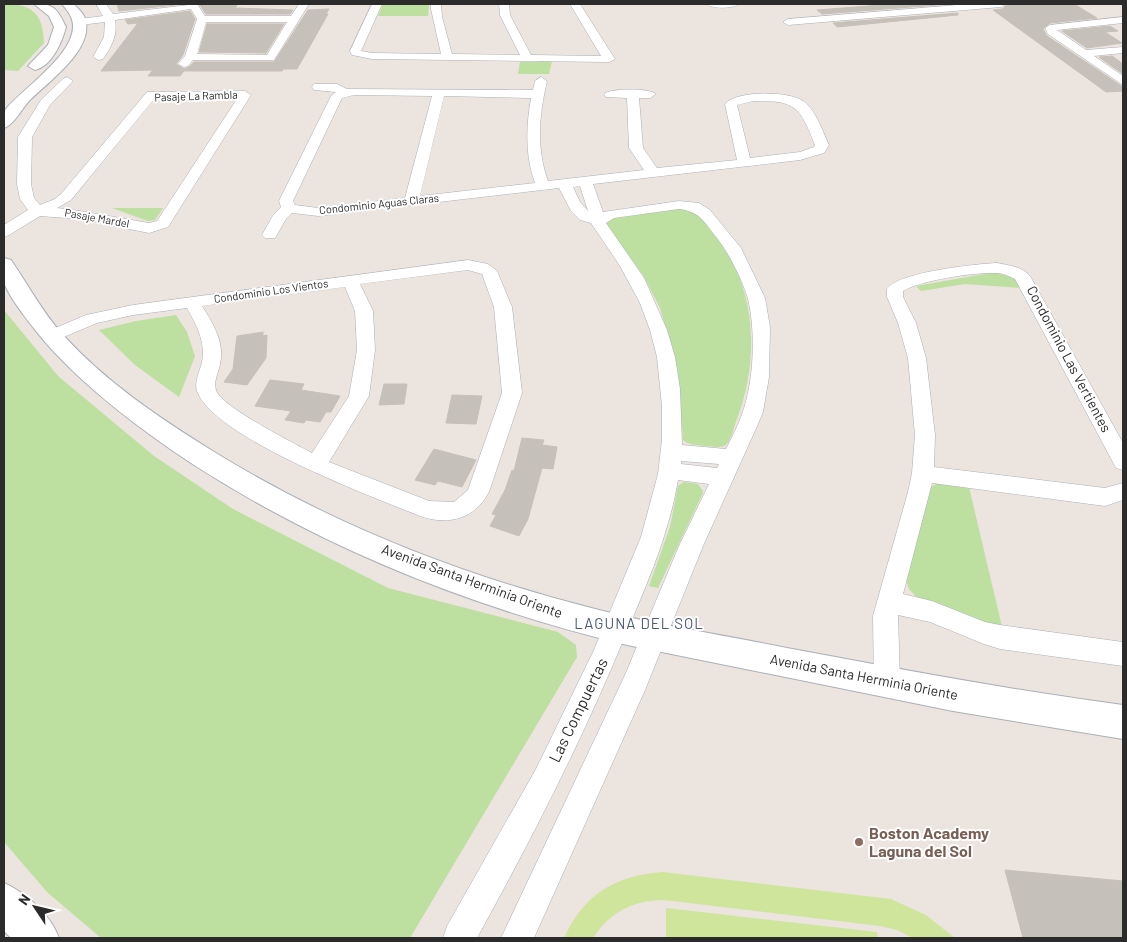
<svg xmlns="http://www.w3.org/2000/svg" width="1127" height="942" font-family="Barlow,sans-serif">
<rect width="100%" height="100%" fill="#ece4df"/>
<path fill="#bddf9f" d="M4 4C33 4 43 14 44 43L18 71 4 70Z
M383 4H429L428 16H378Z
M542 57H553L549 74H518L520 62H539Z
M112 208H163L155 220 148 221Z
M683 208C702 214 707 224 719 240 757 292 759 360 737 419 734 426 731 443 724 446 719 448 711 446 705 446 698 445 689 445 683 440L678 373 660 308 643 275 604 222 609 218Z
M996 272 1016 279 1022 288 965 284 921 291 916 286Z
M4 310 58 376 154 456 233 509 388 588 558 632 576 645 577 657 410 938H101L47 892 4 842Z
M176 315 187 332 195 356 179 397 135 365 99 330 136 321Z
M684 482 698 484 703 491 702 495 658 588 649 586 670 527 678 486Z
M944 483 969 487 1003 631 920 601 909 589 904 575 928 489 936 484Z"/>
<path fill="#cfe59b" d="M662 872 891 899 926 915 955 938H913L897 930 880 926 664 900C632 901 611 911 593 938H564C584 894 615 876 662 872Z
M666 908 877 932 878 938H666Z"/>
<path fill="#c5c0ba" stroke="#c7c0b8" d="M117 4H183L119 11Z
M199 4H238L235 8 293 10 290 14H206Z
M894 4H949L822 14 817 10Z
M1008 4H1074L1097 18 1050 23 1043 29 1047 36 1123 87V91L1106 92 993 10 1002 9Z
M329 9 326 14H328L297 69H283L282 71H184L180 76H148L153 70 101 71 138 23 128 24 125 20 190 11 195 19 183 55 176 64 184 69 189 67 194 62H274L308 10Z
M958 13V15L837 27 833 23Z
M207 24H284L266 53 199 52Z
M1110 26 1118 31 1105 32 1122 43 1087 48 1062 31Z
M1112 56 1123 64V74L1099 57Z
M263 332V336L267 335 266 358 247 385 224 382 233 369 237 336Z
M270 380 304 384 301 390 340 396 331 412H326L320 422 306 420 304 423 285 420 291 411 255 406Z
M384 384H407L404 404 379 405Z
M452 395 482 396 476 424 446 423Z
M522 438 544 440 542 445 557 447 553 469 542 468 528 519 519 536 490 526 496 515 492 514 505 490 512 470 514 471Z
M434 449 476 460 462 487 438 481 435 485 415 480Z
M1005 870 1123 881V938H1023Z"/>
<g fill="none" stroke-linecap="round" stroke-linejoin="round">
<g stroke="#abafb7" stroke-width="1">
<path id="minor" d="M96 4H106L113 14 197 4 205 16H291L299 4H309L274 60H193L188 66 184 67 178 64 185 56 197 19 191 9 115 20C118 35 111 48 103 59L99 60 93 57 104 37 105 22 80 25 75 22 80 19 103 16ZM206 22H287L267 55 197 54Z
M372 4H382L361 51 372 53 441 54 431 9V4H441L442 17 452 54 520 55 500 15 499 4H509L510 15 531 55 601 56 570 4H580L615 59 609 62 372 59 352 55 350 51Z
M706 4H739C732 9 713 9 706 4Z
M969 4H1006L1001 7 788 25 783 22 788 19Z
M1123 17V23L1057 30 1086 50 1123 47V53L1094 56 1123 76V85L1048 34 1045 28 1050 25Z
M67 77 73 81 50 105 32 137 31 184 34 198 40 205 55 199 61 194 147 92 245 91 251 95 168 227 149 233 80 219 40 216 9 235 4 237V225L28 210 20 199 17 184 18 137 41 100 63 79ZM154 99H237L157 221 149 223 80 211 57 208 71 200Z
M541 77 547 81C539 115 536 148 548 181L644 170 629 148 627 98 606 97 604 94C610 88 650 88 656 94L650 98H639L643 148 657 168 737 160 725 104C737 90 789 91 803 101 816 110 823 132 829 145L824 153 800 160 593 184 603 212 679 201 699 203 710 210 741 248 765 298 770 327 769 377 763 412 758 424 703 546 645 690 534 938H501L625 675 679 546 709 484 678 480C669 533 648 582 627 631 584 737 532 838 477 938H443L447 926 536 769 594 650 641 537 658 474 662 440V406L657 357 650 330 640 303 620 266 591 223 580 220 571 211 559 188 318 216 292 213 286 219 275 238H265L262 235 272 217 281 207 279 201 331 96 336 92 314 90 312 87 314 84H337L347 89 533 90 535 81ZM354 95 432 96 405 198 318 208 295 205 293 201 342 98ZM444 96 531 98C526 127 525 155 535 183L420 196ZM754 101C796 100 800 107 815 145L814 147 800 152 750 158 737 105ZM580 186 588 211 580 202 573 187ZM679 209C700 211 705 223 717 238 729 253 743 281 748 299 756 332 754 382 742 414 738 426 732 437 726 449L682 445 680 389 675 357 667 330 644 278 606 223 614 218ZM681 461 719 464 717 468 681 464Z
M468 260 488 264 497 271 512 307 522 393 489 492C475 519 448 526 420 516 373 497 214 438 197 391 194 382 200 371 202 362 206 342 196 324 187 308L133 315 97 323 52 342 46 340 43 336 46 332 86 315 133 305ZM468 270 482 274 494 307 502 393 468 490 454 502 429 501 329 462 369 396 375 350 373 311 360 284ZM345 287 355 311 357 350 349 396 312 453C295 444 220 406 216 390 213 382 219 371 220 364 225 343 213 323 202 306Z
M997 263C1008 265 1023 267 1030 276L1123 443V470L1116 468 1015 279C1009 276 1003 273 997 273 975 272 921 280 903 291V297L916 323 926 358 935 435 934 467 1105 488 1123 483V500L1105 506 932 483 903 594 932 601 985 622 1000 625 1123 642V666L1000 649 984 644 930 622 898 615 900 683 896 692 887 696 878 692 874 683 873 616 908 492 912 473 915 435 908 358 898 323 887 297V289C898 272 976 264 997 263Z"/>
</g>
<g stroke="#abafb7" stroke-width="2">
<path id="tertiary" d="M34 4C54 3 58 10 66 27 62 42 52 66 35 70L28 66 48 45 54 27 49 16Z
M62 4H74C77 8 82 12 84 16 98 47 48 82 30 100 22 108 14 125 4 128V112L6 109C23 88 85 48 71 17 69 12 65 8 62 4Z
M4 258 11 260C29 286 42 312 64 336 106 382 158 417 211 450 330 524 463 576 599 610 661 626 724 635 787 648 899 669 1010 690 1123 705V739L953 711 627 645C474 608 324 549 191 463 143 431 97 397 57 355 45 343 6 296 4 281 3 274 4 265 4 258Z
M4 883C26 893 51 915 59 938H11L4 931Z"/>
</g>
<use href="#minor" fill="#fff" fill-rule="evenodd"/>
<use href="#tertiary" fill="#fff" fill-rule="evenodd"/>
</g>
<circle fill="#8d6e63" stroke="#fff" stroke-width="2" cx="859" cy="842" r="5"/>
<g text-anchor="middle" stroke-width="4" stroke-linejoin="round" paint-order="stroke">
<g font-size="11" fill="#2b2b2b" stroke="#fff">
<text transform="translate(196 96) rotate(-2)" y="4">Pasaje La Rambla</text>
<text transform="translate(379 204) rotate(-6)" y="4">Condominio Aguas Claras</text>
<text transform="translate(97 218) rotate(10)" y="4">Pasaje Mardel</text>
<text transform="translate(271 291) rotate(-8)" y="4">Condominio Los Vientos</text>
</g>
<g font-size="14" fill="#2b2b2b" stroke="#fff">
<text transform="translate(1069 359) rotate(62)" y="5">Condominio Las Vertientes</text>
<text transform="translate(472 581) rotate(20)" y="5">Avenida Santa Herminia Oriente</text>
<text transform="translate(864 677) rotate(11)" y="5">Avenida Santa Herminia Oriente</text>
</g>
<g font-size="15" letter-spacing="1" fill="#4e5b79" stroke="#fff">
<text x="639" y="629">LAGUNA DEL SOL</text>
</g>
<g font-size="16" fill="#2b2b2b" stroke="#fff">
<text transform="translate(578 710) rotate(-64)" y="6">Las Compuertas</text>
</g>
<g font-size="16" font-weight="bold" fill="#785e54" stroke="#fff" text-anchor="start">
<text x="869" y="839">Boston Academy<tspan x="869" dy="18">Laguna del Sol</tspan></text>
</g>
</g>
<rect width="1127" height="942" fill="none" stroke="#2b2b2b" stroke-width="10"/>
<g transform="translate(35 907) rotate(305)" stroke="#ffffff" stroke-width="4" paint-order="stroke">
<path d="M0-4L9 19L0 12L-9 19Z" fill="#2b2b2b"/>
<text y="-8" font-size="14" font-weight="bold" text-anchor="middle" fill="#2b2b2b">N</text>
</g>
</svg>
